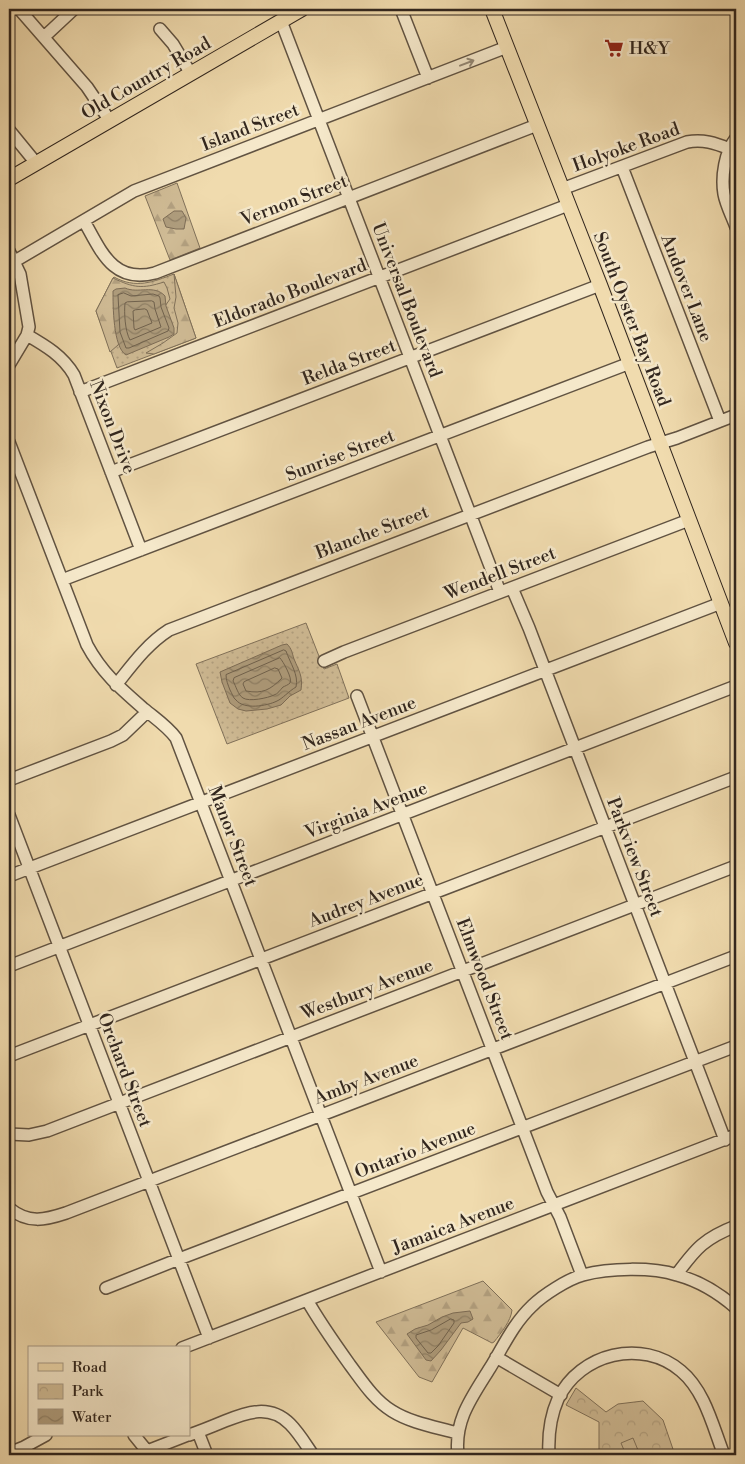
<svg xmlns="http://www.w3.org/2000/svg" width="745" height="1464" font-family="'Libre Bodoni',serif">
<defs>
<pattern id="grass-dots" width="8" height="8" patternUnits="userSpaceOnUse" patternTransform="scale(1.25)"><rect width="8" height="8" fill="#d0bc96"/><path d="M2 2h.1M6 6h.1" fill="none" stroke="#b3a181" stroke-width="1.8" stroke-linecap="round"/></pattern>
<pattern id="forest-firs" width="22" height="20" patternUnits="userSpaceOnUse" patternTransform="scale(1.25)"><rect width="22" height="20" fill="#d0bc96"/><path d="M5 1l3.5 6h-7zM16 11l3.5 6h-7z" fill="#b3a181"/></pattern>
<pattern id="park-crowns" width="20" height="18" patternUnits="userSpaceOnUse" patternTransform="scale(1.25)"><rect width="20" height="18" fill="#d0bc96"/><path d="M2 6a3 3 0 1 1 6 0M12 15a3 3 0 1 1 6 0" fill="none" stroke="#b3a181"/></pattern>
<pattern id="water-waves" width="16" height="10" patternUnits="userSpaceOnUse" patternTransform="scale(1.25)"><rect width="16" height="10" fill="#af9d7d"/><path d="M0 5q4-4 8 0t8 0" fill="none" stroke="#8f8066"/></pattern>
</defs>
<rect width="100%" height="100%" fill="#f0dbae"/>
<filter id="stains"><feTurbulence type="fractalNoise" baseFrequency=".004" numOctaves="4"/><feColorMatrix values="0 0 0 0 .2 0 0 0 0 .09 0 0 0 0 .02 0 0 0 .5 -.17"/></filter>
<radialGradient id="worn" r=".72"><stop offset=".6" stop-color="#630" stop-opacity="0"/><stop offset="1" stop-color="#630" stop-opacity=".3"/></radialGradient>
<path fill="url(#grass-dots)" stroke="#80715a" d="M174 274 196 338 117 368 96 311 113 278 114 277C136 289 153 282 174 274Z
M306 623 324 669 337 664 349 698 227 744 196 664Z"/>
<path fill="url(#forest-firs)" stroke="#80715a" d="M177 183 200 248 170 260 145 196Z
M174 274 196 338 154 354 146 353 163 343 177 333 178 323 174 308 176 297Z
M113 278C134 288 142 289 164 282L167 288 170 299 163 309 131 327 118 345 110 352 96 311Z
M483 1281 512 1310C511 1321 501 1333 494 1342L492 1343 463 1328 432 1382 419 1377 376 1322Z"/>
<path fill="url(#park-crowns)" stroke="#80715a" d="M576 1388 606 1412 618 1404 643 1401 663 1420 675 1455H599V1422L566 1405Z"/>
<path fill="#d0bc96" stroke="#80715a" d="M633 1438 640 1455H626L621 1443Z"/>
<path fill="url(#water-waves)" stroke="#7d6d57" d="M174 211H182L186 218 184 229H176L166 227 163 219Z
M125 288C138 294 154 284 165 296L166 306 174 328V334L169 337 126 355C113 347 113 306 113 291L116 289Z
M287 644C292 649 292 653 294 659 299 671 303 676 301 690L290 696 281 705 267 709 246 711 238 709 230 703 222 682 220 672 282 645Z
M470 1311 473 1319 468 1322 461 1323 441 1350 431 1361 426 1360 407 1334 415 1329 428 1325 442 1317 453 1313Z"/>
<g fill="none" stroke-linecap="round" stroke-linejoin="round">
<path stroke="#70624e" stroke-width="1" d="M124 293 131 296 153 294 159 296 160 298 161 307 169 328 168 331 129 348H126L120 332 118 295Z
M152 301 154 302 155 309 161 327 130 340C125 331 124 313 125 303L127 302Z
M145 309 147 310 152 323 135 330 134 328 133 311 135 310Z
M284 650 286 651C290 663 299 675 296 687 289 691 282 699 277 701 267 706 244 710 236 700 233 698 232 693 230 690 228 685 226 680 226 675Z
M280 658C283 661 293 679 290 683 288 685 285 686 283 687 280 690 278 694 274 695 268 698 249 702 243 698 238 695 236 686 233 681L234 678Z
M275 668 278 669 282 678C270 690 263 694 246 691L243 684 244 682Z
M451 1319 454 1320V1323L438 1346 431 1353H428L416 1338V1335L431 1330Z"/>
<g stroke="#615342" stroke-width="14">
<path id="minor" d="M19 9 87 87 110 121
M401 9 428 78
M281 21 500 592
M160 29 173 44 191 74
M44 37 74 9
M9 130 36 163
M736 138C725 152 721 176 724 194 726 205 732 216 736 227
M622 167 720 421
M562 189 687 142C703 139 715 143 730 149
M84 221C101 251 113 284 155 273L537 125
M9 251 20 274 29 327 27 335 9 365
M15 261 134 191 507 47
M27 335C46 346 63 356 74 375L141 550
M80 392 568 205
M9 442 87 645C102 673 121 689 144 709 156 719 167 726 176 738L381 1272
M111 472 600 285
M62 580 630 363
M512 588 529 628 725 1140
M324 661 344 652 689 520
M116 685C132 665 147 644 169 630L648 447 677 438 736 415
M357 696 547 1192 560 1217 582 1275
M9 780 111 741 123 735 147 712
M9 815 209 1338
M9 876 721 603
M9 966 736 686
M9 1056 736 777
M9 1134 29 1135 47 1131 736 866
M9 1208C28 1224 45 1220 66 1213L736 956
M677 1274C696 1248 705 1238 736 1226
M106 1288 179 1259 736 1046
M307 1300C320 1323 335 1344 350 1365 362 1381 374 1400 392 1411 411 1423 436 1427 457 1433
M182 1348 736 1135
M496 1357 561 1395
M198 1432 207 1455
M134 1435 147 1451
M189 1435C201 1431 213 1426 225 1421 248 1412 270 1404 290 1424 299 1433 306 1445 313 1455
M147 1451 188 1435
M9 1453 24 1447 46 1435
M458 1455C454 1420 472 1397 490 1368 503 1347 513 1324 532 1306 543 1295 568 1279 583 1275 609 1268 652 1267 677 1275 699 1281 720 1294 736 1308
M549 1455C548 1436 550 1417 558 1399 580 1353 642 1338 681 1371 705 1391 713 1427 724 1455"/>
</g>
<g stroke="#31261e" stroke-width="16">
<path id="major" d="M492 9 600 285 736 643
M9 179 302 9"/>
</g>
<use href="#minor" stroke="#f5e8ca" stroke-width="11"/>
<use href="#major" stroke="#f0dbae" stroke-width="14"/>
</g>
<defs><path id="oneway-shaft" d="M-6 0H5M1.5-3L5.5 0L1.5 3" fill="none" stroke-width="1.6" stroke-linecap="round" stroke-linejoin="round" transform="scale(1.25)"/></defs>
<use stroke="#938774" href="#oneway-shaft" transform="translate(467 63) rotate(-21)"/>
<defs>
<g id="supermarket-bare" transform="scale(1.5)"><path d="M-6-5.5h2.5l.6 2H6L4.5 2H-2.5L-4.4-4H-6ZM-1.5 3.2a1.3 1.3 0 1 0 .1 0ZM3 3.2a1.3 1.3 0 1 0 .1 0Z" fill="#8f2418" stroke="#f5e8ca" stroke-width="2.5" paint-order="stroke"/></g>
</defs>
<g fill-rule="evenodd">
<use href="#supermarket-bare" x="614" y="48"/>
</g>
<g text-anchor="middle" stroke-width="5" stroke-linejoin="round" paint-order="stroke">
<g font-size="18" fill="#31261e" stroke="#f5e8ca" text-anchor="start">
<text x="629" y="54">H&amp;Y</text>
</g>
<g font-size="18" fill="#31261e" stroke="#f5e8ca">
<text transform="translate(146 78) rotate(-30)" y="6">Old Country Road</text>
<text transform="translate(250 127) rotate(-21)" y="6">Island Street</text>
<text transform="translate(626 147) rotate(-20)" y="6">Holyoke Road</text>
<text transform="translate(294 200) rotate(-21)" y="6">Vernon Street</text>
<text transform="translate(687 288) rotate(69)" y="6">Andover Lane</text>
<text transform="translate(290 293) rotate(-21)" y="6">Eldorado Boulevard</text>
<text transform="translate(407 300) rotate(69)" y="6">Universal Boulevard</text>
<text transform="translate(632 319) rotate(69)" y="6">South Oyster Bay Road</text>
<text transform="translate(349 362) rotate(-21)" y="6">Relda Street</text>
<text transform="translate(113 427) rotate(69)" y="6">Nixon Drive</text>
<text transform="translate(340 455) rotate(-21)" y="6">Sunrise Street</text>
<text transform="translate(372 532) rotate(-21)" y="6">Blanche Street</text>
<text transform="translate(500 573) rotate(-21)" y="6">Wendell Street</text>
<text transform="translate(359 723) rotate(-21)" y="6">Nassau Avenue</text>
<text transform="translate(366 810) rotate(-21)" y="6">Virginia Avenue</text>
<text transform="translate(233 836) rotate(69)" y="6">Manor Street</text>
<text transform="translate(635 857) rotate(69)" y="6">Parkview Street</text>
<text transform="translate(366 900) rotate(-21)" y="6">Audrey Avenue</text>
<text transform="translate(485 979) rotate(69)" y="6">Elmwood Street</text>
<text transform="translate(367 989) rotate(-21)" y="6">Westbury Avenue</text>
<text transform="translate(125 1070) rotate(69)" y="6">Orchard Street</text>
<text transform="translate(366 1079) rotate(-21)" y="6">Amby Avenue</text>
<text transform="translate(415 1150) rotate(-21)" y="6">Ontario Avenue</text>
<text transform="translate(453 1225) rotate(-21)" y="6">Jamaica Avenue</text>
</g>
</g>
<rect width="745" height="1464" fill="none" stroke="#f0dbae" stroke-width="30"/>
<rect x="10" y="10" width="725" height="1444" fill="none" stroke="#31261e" stroke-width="2.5"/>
<rect x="15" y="15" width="715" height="1434" fill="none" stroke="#31261e"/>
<rect x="28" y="1346" width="162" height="90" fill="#f5e8ca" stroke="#a79a85"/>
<rect x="38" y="1363" width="25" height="8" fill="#f0dbae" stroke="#a79a85"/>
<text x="72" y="1372" font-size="15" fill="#31261e">Road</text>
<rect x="38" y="1384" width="25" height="15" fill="url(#park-crowns)" stroke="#a79a85"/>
<text x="72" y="1396" font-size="15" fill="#31261e">Park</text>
<rect x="38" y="1409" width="25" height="15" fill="url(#water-waves)" stroke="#a79a85"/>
<text x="72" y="1422" font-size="15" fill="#31261e">Water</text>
<rect width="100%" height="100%" filter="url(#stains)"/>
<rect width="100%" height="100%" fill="url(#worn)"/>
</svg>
